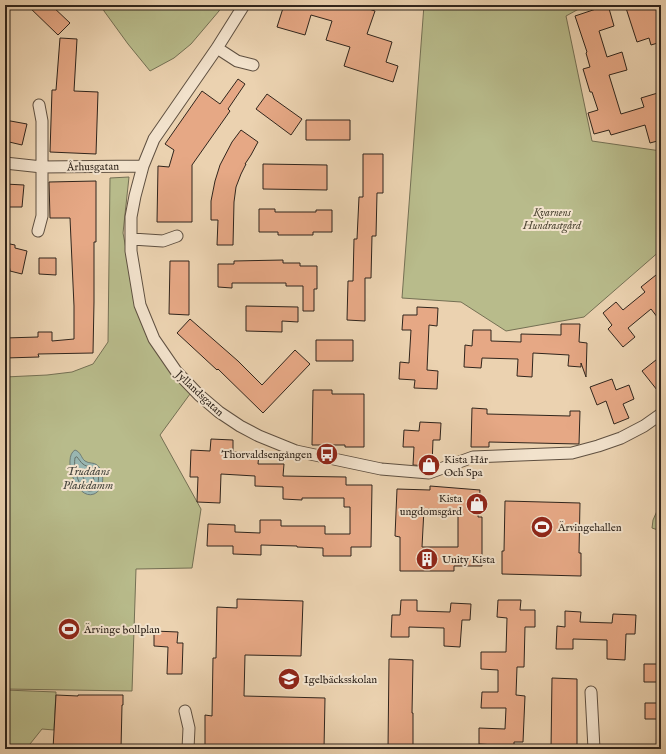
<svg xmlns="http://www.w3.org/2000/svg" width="666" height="754" font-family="'IM FELL English',serif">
<rect width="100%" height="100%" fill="#ebd2b0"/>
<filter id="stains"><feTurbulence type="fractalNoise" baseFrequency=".005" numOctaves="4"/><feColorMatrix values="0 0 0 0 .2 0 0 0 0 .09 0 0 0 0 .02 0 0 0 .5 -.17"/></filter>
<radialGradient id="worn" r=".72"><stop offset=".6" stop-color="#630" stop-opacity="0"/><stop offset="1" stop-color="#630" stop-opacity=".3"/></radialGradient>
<path fill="#b8bb8b" stroke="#747054" d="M102 5H222L219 11 191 44 174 58 150 71 128 44 104 11Z
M424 5H586L566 16 592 141 661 151V250L584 317 506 331 461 302 402 298Z
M129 177 123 233 139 317 152 344 177 380 190 394 160 435 201 509 192 568 136 569 132 691 5 689V377L47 375 72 372 93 364 108 342 110 178Z
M661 502V531L652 528 653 520Z
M5 690 56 692 54 730 42 729 26 749H5Z"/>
<path fill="#99b6b1" stroke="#6f7c75" d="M75 450C81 452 81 458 85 461 89 464 94 462 97 465 106 472 104 490 94 494 76 501 62 457 75 450Z"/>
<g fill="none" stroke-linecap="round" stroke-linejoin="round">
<path stroke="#646e66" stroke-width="1" d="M77 457C79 459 81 463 83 464 87 468 94 465 97 471 100 477 99 492 89 491 78 489 73 467 75 458Z
M82 471 91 472 92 473 94 480 91 485H89L86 483 81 473Z"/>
</g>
<path fill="#e6a885" stroke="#30251c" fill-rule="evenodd" d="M27 5H51L70 23 58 35Z
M284 5H356L375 11 367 34 392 42 386 62 398 66 393 82 344 66 350 47 326 40 332 21 311 15 305 35 277 27Z
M608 5 614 26 599 31 607 57 622 52 627 70 609 75 621 114 644 107 641 98 661 92V140L650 143 645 125 611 135 609 130 594 134 588 113 598 110 592 92H590L583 69 590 67 586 53 587 52 575 16Z
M625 5H658L661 15V42L651 45 649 38 637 42Z
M60 38 77 39 74 91 98 92 96 154 50 152 52 90H56Z
M238 79 245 84 228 109 230 111 192 165V222H157L158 166 169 167 174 150 165 144 202 91 220 104Z
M267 94 302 119 291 135 256 109Z
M5 120 27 124 22 145 5 141Z
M306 120H350V140H306Z
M241 130 258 142 251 155 245 164H246L241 174 236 187 234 202 233 245H217L218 220H211V201L215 181 220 165 232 142Z
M363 154H383V193H377L376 236H372L371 278H365V321L347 320 348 281H353L354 239H357L359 197H363Z
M263 164 327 165V190L263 189Z
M96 181V242H94V302L93 353 38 354 39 357 5 358V338L38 337V332H52V341L74 339V306L70 218H50L49 182Z
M5 184 24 185 22 207H5Z
M259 209H275V212H316V210H332V232H313V235H278V232H259Z
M5 243 15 245V248L27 251 22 274 10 271 9 264 5 263Z
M39 258H56V275L39 274Z
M283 260V263H300V266H317V289H314V311H303V286H286V283H232V288L218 287V264H234V261Z
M170 261H189V315L169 314Z
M661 271V322L651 309 628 328 635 337 623 347 608 329 612 325 603 313 616 302 623 310 645 292 641 287Z
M246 306 298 307V322L282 321V332L246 331Z
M417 307 438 308 437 326 429 325 427 370 438 371 437 389 414 388 415 380 399 379 400 362 409 363 411 330H402L403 315H417Z
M190 319 238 361 262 385 295 350 310 364 263 413 218 369 217 370 177 333Z
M561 324H580L579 342 587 343 586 377 581 363V367L568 366 569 355 533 353 532 377 517 376 518 359 482 358 481 368 464 367 465 345 472 346 473 330H491V341L521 342V334L561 335Z
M316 340H353V361H316Z
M661 356V395L642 371Z
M612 379 616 390 629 385 634 399 623 404 629 418 614 424 606 401 597 405 590 387Z
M313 390H332V394H364V447H345V445H312Z
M472 408 487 409V414L570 416V411H580L579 444 489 442V447H471Z
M420 422 441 423 440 440H433L432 465 428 466 413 465 414 447H403L404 430 419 431Z
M211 439 233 440V452L259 453 258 464H284L283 476 346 477V485H372L371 547H351V556H323V548L297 547V546L261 545V555L233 554V546H207L208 524 235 525V532L260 533V520H281V526H325V534H350V507H344V498H302V500L283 499V487L255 486V476L221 474 220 503 197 502 198 477H190L191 450 210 451Z
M430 486 480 490 478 517H482V566H454V571H400V537L395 536 397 489 430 490ZM424 509 458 511V547H422Z
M505 501 580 503 579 553H581V576L502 574V551H504Z
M237 599 303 601 301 656 245 655 244 696 325 698 324 749H205V715L212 716 213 658H216L217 607 237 608Z
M401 600H417V611L450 612 451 603 471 604 470 620H462L460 647 444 646V628L409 627V637H391L392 615H400Z
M498 600H521L520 610H535V627H525L524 667H517L516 695 525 696 523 742H514V749H496V745L479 744V728L505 729 506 708H481L482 692H498V670L481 669V652H506L507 618 497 617Z
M565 611 581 612 580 622 612 623 613 614 636 615 635 634H626L625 660 607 659V640L573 639V649H556L557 626 565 627Z
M154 631 178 632 177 643H183L182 674H167L168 647 154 646Z
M389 659 413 660 412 713H413V749H388Z
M644 664H661V682H644Z
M552 678 577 679V749H551Z
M56 695 78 696V695H123V705H122L121 749H53Z
M645 703H661V714H660V719H645Z"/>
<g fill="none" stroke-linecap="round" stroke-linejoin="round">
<g stroke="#5f5041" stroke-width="13">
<path id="minor" d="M244 5 217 48 154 139 143 166 135 196 131 217V251L140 305 154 339 176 371 199 395 219 412 240 426 259 436 296 451 381 469 429 473 473 457 572 453 598 446 621 438 644 426 661 414
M217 48 237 61 253 65
M5 163 42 167 143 166
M38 231 42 216V121L39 105
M132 239 163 241 177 236
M591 692 594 749
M185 711 189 728 188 749"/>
</g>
<use href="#minor" stroke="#f2e2cc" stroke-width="11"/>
</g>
<defs>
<g id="bus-disc" transform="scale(1.15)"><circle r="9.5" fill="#8f2418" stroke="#f2e2cc"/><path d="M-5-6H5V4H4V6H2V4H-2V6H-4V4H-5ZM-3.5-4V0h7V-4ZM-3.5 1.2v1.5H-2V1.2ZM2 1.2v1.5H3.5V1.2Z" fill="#fff"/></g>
<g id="shop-disc" transform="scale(1.15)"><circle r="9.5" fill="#8f2418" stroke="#f2e2cc"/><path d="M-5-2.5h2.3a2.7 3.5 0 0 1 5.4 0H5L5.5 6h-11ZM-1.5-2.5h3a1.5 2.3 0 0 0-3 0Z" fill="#fff"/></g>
<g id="stadium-disc" transform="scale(1.15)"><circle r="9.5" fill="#8f2418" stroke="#f2e2cc"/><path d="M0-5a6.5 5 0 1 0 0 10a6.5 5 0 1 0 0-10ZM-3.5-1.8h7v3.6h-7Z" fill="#fff"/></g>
<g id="building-disc" transform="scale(1.15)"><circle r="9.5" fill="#8f2418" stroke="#f2e2cc"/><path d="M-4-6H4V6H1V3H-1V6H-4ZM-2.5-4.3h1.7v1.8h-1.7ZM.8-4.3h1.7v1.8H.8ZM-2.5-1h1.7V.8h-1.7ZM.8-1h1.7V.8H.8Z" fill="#fff"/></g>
<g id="school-disc" transform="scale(1.15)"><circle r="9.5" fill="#8f2418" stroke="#f2e2cc"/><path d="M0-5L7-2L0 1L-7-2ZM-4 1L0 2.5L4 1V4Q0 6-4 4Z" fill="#fff"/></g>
</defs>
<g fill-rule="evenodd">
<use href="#bus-disc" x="327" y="454"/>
<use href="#shop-disc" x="429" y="465"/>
<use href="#shop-disc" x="477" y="504"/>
<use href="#stadium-disc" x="542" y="527"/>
<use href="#building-disc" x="427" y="559"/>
<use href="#stadium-disc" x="69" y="629"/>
<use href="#school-disc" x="289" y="679"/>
</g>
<g text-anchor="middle" stroke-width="4" stroke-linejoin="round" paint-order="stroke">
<g font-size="11" fill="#30251c" stroke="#f2e2cc">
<text transform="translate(93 166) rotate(-1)" y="4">Århusgatan</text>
<text transform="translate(200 393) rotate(43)" y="4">Jyllandsgatan</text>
</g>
<g font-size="11" font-style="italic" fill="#524a38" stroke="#f2e2cc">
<text x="552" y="216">Kvarnens<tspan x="552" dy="13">Hundrastgård</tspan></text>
</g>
<g font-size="11" fill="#30251c" stroke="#f2e2cc" text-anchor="start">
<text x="312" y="458" text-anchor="end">Thorvaldsengången</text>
<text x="444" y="463">Kista Hår<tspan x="444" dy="13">Och Spa</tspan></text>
<text x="462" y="502" text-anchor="end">Kista<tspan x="462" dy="13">ungdomsgård</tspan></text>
<text x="558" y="531">Ärvingehallen</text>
<text x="442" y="563">Unity Kista</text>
<text x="84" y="633">Ärvinge bollplan</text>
<text x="304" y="683">Igelbäcksskolan</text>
</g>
<g font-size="12" font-style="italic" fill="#4a4941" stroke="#f2e2cc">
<text x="88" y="475">Truddans<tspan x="88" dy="14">Plaskdamm</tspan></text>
</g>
</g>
<rect width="666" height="754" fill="none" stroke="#ebd2b0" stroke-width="20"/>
<rect x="6" y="6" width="654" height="742" fill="none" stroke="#30251c" stroke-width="2"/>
<rect x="10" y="10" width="646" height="734" fill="none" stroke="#30251c"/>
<rect width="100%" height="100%" filter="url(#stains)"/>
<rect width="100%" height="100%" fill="url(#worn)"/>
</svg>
